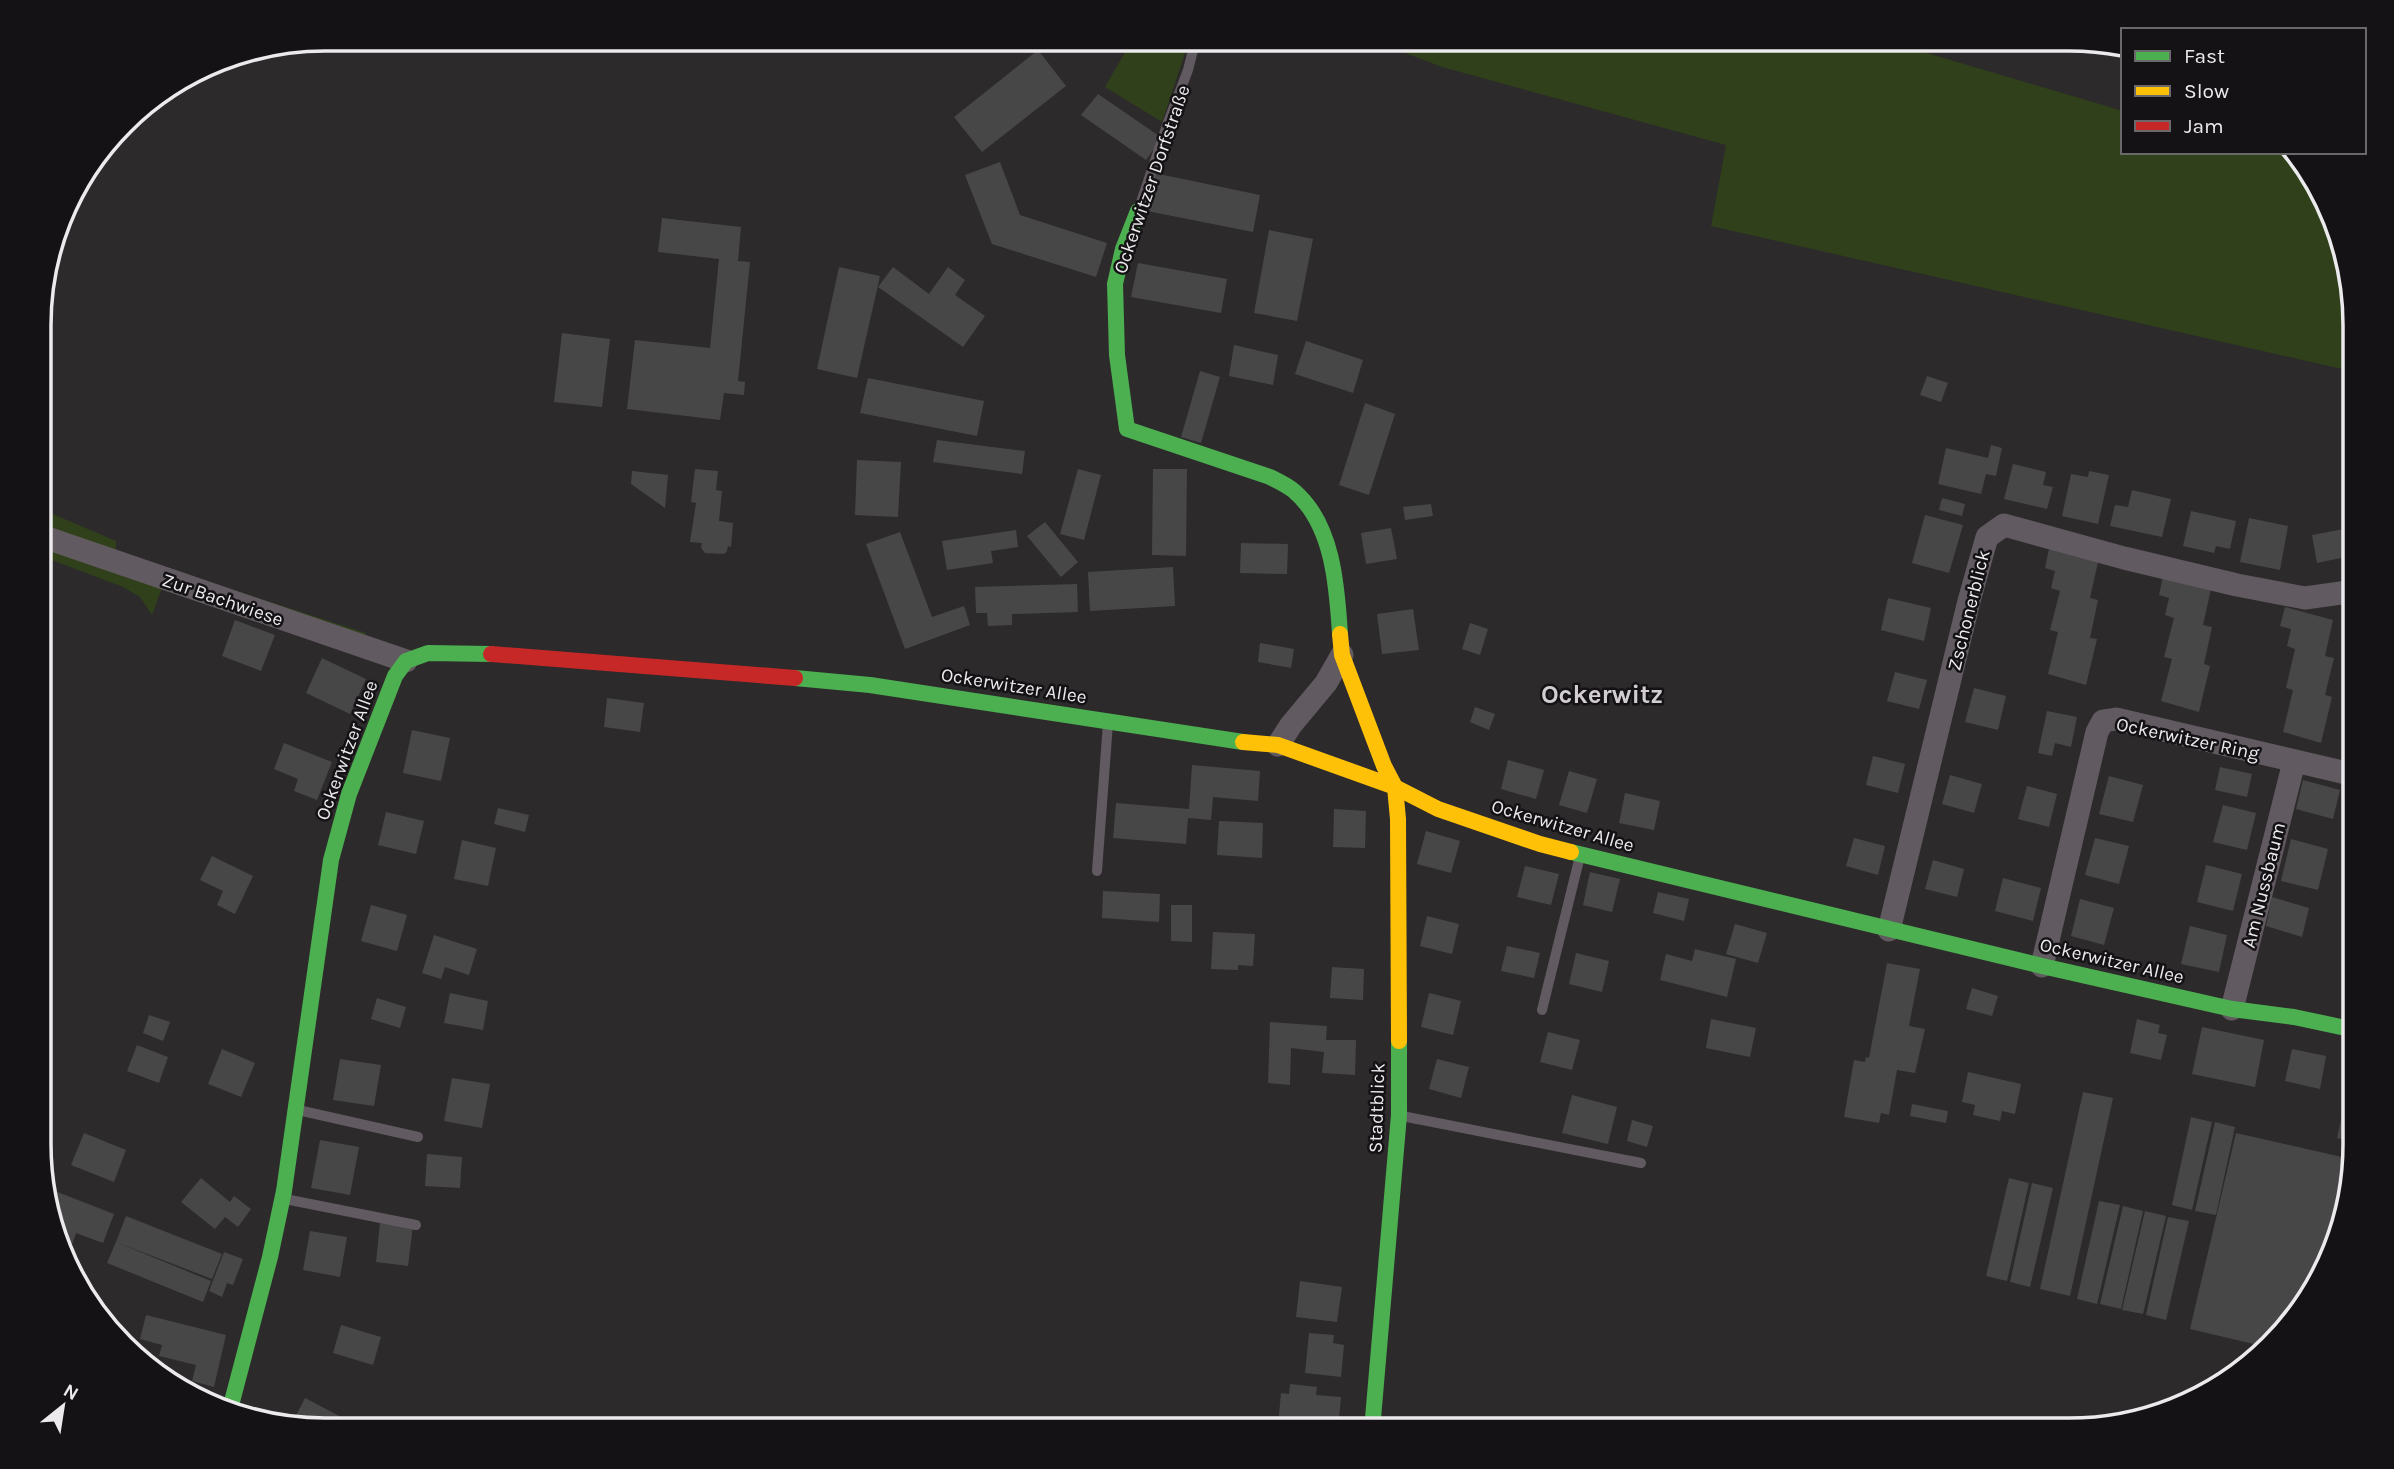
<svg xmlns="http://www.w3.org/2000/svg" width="2394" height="1469" font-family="Karla,sans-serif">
<rect width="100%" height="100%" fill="#2c2a2b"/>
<path fill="#2f401b" d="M1107 39H1183L1187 47 1162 122 1105 87 1125 52Z
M1369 39H1880L2123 111V152H2290L2317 182 2355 306V372L1711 226 1726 145 1442 67Z
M41 509 116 541V552L366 633 365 640 41 528Z
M41 542 163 585 152 615 140 597 123 587 41 556Z"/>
<path fill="#484748" d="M1038 50 1066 86 982 152 954 117Z
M1098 94 1162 138 1146 160 1081 115Z
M1000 162 1020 215 1107 243 1096 277 992 244 965 175Z
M1154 173 1260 195 1253 232 1147 211Z
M662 218 741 227 738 261 750 262 738 381 745 382 744 395 724 393 720 420 627 409 635 340 710 348 719 259 658 252Z
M1269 230 1313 239 1297 321 1254 313Z
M1138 263 1227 279 1221 313 1131 297Z
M839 267 880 276 857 378 817 369Z
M893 267 929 294 948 267 965 280 955 295 985 316 963 347 878 287Z
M562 333 610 339 602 407 554 402Z
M1306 341 1363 360 1353 393 1295 374Z
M1234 345 1278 355 1273 385 1229 376Z
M1200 371 1220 377 1201 443 1181 437Z
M1927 376 1948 383 1941 402 1920 395Z
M868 378 984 401 977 436 860 413Z
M1365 403 1395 414 1369 495 1339 485Z
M937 440 1025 451 1022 474 933 462Z
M1991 445 2002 448 1996 476 1986 474 1981 494 1938 484 1946 448 1988 458Z
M857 460 901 462 898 517 855 515Z
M2013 464 2046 472 2043 485 2053 487 2047 509 2004 499Z
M695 469 718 471 716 490 722 491 719 521 733 523 731 547 728 546 727 551 724 554 705 553 701 548 702 543 690 542 696 503 691 502Z
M1078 469 1101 475 1084 540 1060 534Z
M1153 469H1187L1186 556 1152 555Z
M632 471 668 475 665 508 631 484Z
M2089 471 2109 475 2098 524 2062 516 2071 474 2088 477Z
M2132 490 2171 499 2162 537 2110 526 2115 505 2128 507Z
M1942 498 1965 504 1962 516 1939 510Z
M1431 504 1433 516 1405 520 1403 507Z
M2191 511 2236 521 2230 549 2216 546 2214 553 2183 546Z
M1925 515 1963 525 1949 573 1912 563Z
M2249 518 2288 526 2280 570 2240 562Z
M1045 522 1078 562 1061 577 1027 536Z
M1391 528 1397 559 1366 564 1361 533Z
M2349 528 2355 555 2317 563 2312 535Z
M1016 530 1018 547 991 551 993 563 947 570 942 541Z
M900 532 932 617 964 606 970 625 905 649 866 544Z
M1241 543 1288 544 1287 574 1240 573Z
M2049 549 2098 562 2090 598 2098 600 2090 638 2097 639 2086 685 2048 674 2058 632 2050 630 2060 591 2051 588 2055 571 2045 568Z
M1173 567 1175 606 1090 611 1088 572Z
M2163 576 2211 589 2203 625 2212 627 2204 664 2210 666 2199 712 2161 701 2172 659 2164 657 2174 618 2165 615 2169 598 2159 595Z
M1077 584 1078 612 1012 614V625L988 626 987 613H976L975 587Z
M1888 598 1931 608 1924 641 1881 630Z
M2285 607 2333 620 2325 656 2334 658 2325 695 2332 697 2321 743 2283 732 2293 690 2286 688 2295 649 2287 646 2291 629 2280 626Z
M1413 609 1419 650 1382 654 1377 614Z
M235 620 275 635 261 671 222 656Z
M1470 623 1488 629 1480 655 1462 649Z
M1260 643 1294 649 1291 668 1258 662Z
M322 658 366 679 350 714 306 693Z
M1895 672 1927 680 1919 709 1887 701Z
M1974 688 2006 696 1998 730 1965 722Z
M607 698 644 703 640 732 604 727Z
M1475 707 1495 714 1489 730 1470 722Z
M2047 711 2077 717 2071 747 2055 743 2052 756 2038 753Z
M412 730 450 738 441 781 403 773Z
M284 743 332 762 317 800 294 791 298 779 274 769Z
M1873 756 1905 764 1898 793 1866 785Z
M1508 760 1544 770 1536 799 1501 789Z
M1192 765 1260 771 1258 801 1213 797 1211 820 1188 818 1186 844 1113 838 1116 803 1189 809Z
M2220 767 2252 774 2247 797 2215 790Z
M1569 771 1597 779 1587 813 1559 805Z
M1950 775 1982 784 1974 813 1942 804Z
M2109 776 2143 785 2133 822 2099 814Z
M2303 780 2340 790 2333 819 2296 809Z
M2027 786 2057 794 2049 827 2018 819Z
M1625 793 1660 801 1654 830 1619 823Z
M2223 805 2256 813 2247 850 2213 842Z
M498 808 529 815 525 832 494 824Z
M1334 809 1366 811 1365 848 1333 847Z
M386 812 424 821 416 854 378 845Z
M1219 821 1263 823 1262 858 1217 855Z
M1426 831 1460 841 1451 873 1417 864Z
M1854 838 1885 846 1878 875 1846 866Z
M2095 838 2129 846 2119 884 2085 875Z
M2291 839 2328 849 2318 890 2281 881Z
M462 840 496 848 488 886 454 879Z
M212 856 253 876 235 914 217 905 223 891 200 880Z
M1933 860 1964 869 1957 897 1925 889Z
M2206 865 2242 874 2233 911 2197 902Z
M1525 866 1559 874 1551 905 1517 897Z
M1590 872 1620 879 1612 912 1583 905Z
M2003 878 2041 888 2033 921 1995 911Z
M1103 891 1160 894 1159 922 1102 918Z
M1658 892 1689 899 1684 921 1653 913Z
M2272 897 2309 908 2302 937 2266 926Z
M2080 899 2114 908 2104 945 2071 936Z
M371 905 407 915 397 951 361 941Z
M1171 905H1192V942L1171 941Z
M1427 916 1459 924 1452 954 1420 946Z
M1735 924 1767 933 1758 963 1726 954Z
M2190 926 2227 935 2219 972 2181 964Z
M1213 932 1255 934 1253 966 1238 965V970L1211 969Z
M434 935 477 949 469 975 445 967 441 979 422 973Z
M1507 946 1540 953 1534 978 1501 971Z
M1695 949 1736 959 1727 997 1660 980 1666 954 1692 961Z
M1576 953 1609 961 1602 992 1569 984Z
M1887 963 1920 969 1909 1026 1925 1029 1915 1073 1897 1070 1889 1115 1881 1113 1879 1123 1844 1117 1854 1060 1865 1062 1866 1057 1869 1058Z
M1332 967 1364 969 1363 1000 1330 998Z
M1972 988 1998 996 1992 1016 1966 1009Z
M450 993 488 1001 483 1030 444 1023Z
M1429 993 1461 1001 1453 1035 1421 1027Z
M377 998 406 1007 400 1028 371 1019Z
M149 1015 170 1022 163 1041 143 1033Z
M1711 1019 1756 1028 1750 1057 1706 1048Z
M2137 1019 2160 1025 2158 1033 2167 1035 2161 1060 2130 1053Z
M1270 1022 1327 1026 1326 1040H1356L1355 1075 1322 1073 1324 1052 1291 1048 1290 1085 1268 1083Z
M2202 1027 2264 1040 2255 1087 2192 1074Z
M1548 1032 1580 1040 1572 1070 1540 1062Z
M137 1045 168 1057 159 1083 127 1071Z
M222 1049 255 1063 241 1097 208 1084Z
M2292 1049 2326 1056 2320 1089 2285 1081Z
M340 1059 381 1065 374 1106 333 1100Z
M1437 1059 1469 1067 1461 1098 1429 1089Z
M1968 1072 2021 1084 2015 1114 2002 1111 2000 1121 1973 1115 1975 1105 1962 1102Z
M452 1078 490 1084 482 1128 444 1121Z
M2083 1092 2113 1098 2070 1296 2040 1289Z
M1572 1095 1617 1107 1608 1144 1562 1133Z
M2346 1097 2355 1098V1142L2337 1138Z
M1912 1104 1948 1111 1946 1123 1910 1116Z
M2191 1117 2212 1122 2192 1210 2172 1205Z
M1632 1120 1653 1126 1647 1147 1627 1141Z
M2215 1122 2235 1127 2216 1215 2195 1211Z
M84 1133 126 1150 114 1182 71 1165Z
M2236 1133 2355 1160 2340 1236 2308 1303 2262 1346 2190 1329Z
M320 1140 359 1147 350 1195 311 1188Z
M427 1154 462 1157 460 1188 425 1186Z
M201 1178 230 1202 234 1196 251 1209 238 1227 225 1217 215 1229 181 1202Z
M2009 1178 2029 1183 2007 1281 1986 1276Z
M2032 1183 2053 1188 2030 1287 2010 1282Z
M42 1186 114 1214 103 1243 76 1233 72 1245 64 1242Z
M2099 1201 2120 1205 2097 1304 2077 1299Z
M2123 1206 2143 1211 2121 1309 2100 1304Z
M2145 1211 2166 1216 2143 1314 2122 1310Z
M126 1216 222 1254 212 1279 116 1242Z
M2168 1217 2189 1221 2166 1320 2146 1315Z
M380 1223 413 1226 408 1266 376 1262Z
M310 1231 347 1237 340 1277 303 1270Z
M116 1242 211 1281 203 1302 107 1263Z
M224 1252 243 1259 233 1285 227 1283 222 1297 209 1291Z
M1300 1281 1342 1287 1337 1322 1296 1317Z
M146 1315 226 1335 214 1387 192 1381 196 1365 159 1356 162 1345 140 1339Z
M341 1325 381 1337 373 1365 333 1353Z
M1309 1333 1334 1335 1333 1343 1344 1345 1341 1377 1305 1373Z
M1290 1384 1317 1387 1316 1395 1341 1397 1338 1430 1278 1426 1281 1393 1289 1394Z
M305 1398 349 1421 343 1430H324L291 1425Z"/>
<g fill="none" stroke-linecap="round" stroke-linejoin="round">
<path stroke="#615a60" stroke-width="10" d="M1139 208 1167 125 1188 70 1194 46 1191 39
M1097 871 1108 723
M1542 1010 1580 856
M298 1110 418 1137
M1402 1116 1641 1163
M285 1199 416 1225"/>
<path stroke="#615a60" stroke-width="23" d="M41 536 406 661
M1278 745 1291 725 1326 683 1342 655
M1889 930 1969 601 1987 537 2004 525 2124 558 2237 585 2305 598 2355 591
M2042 966 2097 732 2103 721 2116 719 2355 775
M2232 1009 2294 762"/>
<path stroke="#4caf50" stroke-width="16" d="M1138 211 1123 249 1115 284 1117 355 1127 429 1270 477C1278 481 1287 485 1294 491 1333 524 1337 586 1340 634
M795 678 870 685 1243 742
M1571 852 2042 966 2232 1009 2294 1017 2355 1030
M229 1413 270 1257 284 1191 331 860 349 794 395 676 406 661 428 653 491 654
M1372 1430 1399 1115V1041"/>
<path stroke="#ffc107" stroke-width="16" d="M1340 634 1342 655 1384 766 1395 787 1398 819 1399 1041
M1243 742 1278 745 1395 787 1438 809 1540 844 1571 852"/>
<path stroke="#c62828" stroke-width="16" d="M491 654 795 678"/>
</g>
<g text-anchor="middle" stroke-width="5" stroke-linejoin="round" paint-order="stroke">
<g font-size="19" fill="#eceaec" stroke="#141214">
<text transform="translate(1151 179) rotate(-71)" y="7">Ockerwitzer Dorfstraße</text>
<text transform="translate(223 599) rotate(19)" y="7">Zur Bachwiese</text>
<text transform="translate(1968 610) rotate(-76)" y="7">Zschonerblick</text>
<text transform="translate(1014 685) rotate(9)" y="7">Ockerwitzer Allee</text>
<text transform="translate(2188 738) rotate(12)" y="7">Ockerwitzer Ring</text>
<text transform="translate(346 750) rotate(-70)" y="7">Ockerwitzer Allee</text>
<text transform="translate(1563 825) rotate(16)" y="7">Ockerwitzer Allee</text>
<text transform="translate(2263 885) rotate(-76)" y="7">Am Nussbaum</text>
<text transform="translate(2112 960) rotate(13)" y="7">Ockerwitzer Allee</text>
<text transform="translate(1376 1108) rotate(-88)" y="7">Stadtblick</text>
</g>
<g font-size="26" font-weight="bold" fill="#d2cdd1" stroke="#141214">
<text x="1602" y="703">Ockerwitz</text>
</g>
</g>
<path d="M0 0H2394V1469H0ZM325 51H2069A274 274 0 0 1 2343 325V1144A274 274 0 0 1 2069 1418H325A274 274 0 0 1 51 1144V325A274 274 0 0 1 325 51Z" fill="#141214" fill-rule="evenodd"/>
<path fill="none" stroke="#eceaec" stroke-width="3.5" d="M325 51H2069A274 274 0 0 1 2343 325V1144A274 274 0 0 1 2069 1418H325A274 274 0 0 1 51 1144V325A274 274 0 0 1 325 51Z"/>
<rect x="2121" y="28" width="245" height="126" fill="#141214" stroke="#6a686a" stroke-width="2"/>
<rect x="2135" y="51" width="35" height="10" fill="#4caf50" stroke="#6a686a" stroke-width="2"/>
<text x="2184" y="63" font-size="21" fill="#eceaec">Fast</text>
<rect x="2135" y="86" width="35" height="10" fill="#ffc107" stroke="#6a686a" stroke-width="2"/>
<text x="2184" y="98" font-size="21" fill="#eceaec">Slow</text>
<rect x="2135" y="121" width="35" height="10" fill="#c62828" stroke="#6a686a" stroke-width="2"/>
<text x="2184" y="133" font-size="21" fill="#eceaec">Jam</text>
<g transform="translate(63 1406) rotate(30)" stroke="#141214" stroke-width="5" paint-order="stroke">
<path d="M0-5L12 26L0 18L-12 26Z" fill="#eceaec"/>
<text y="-10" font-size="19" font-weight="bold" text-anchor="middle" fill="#eceaec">N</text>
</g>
</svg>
